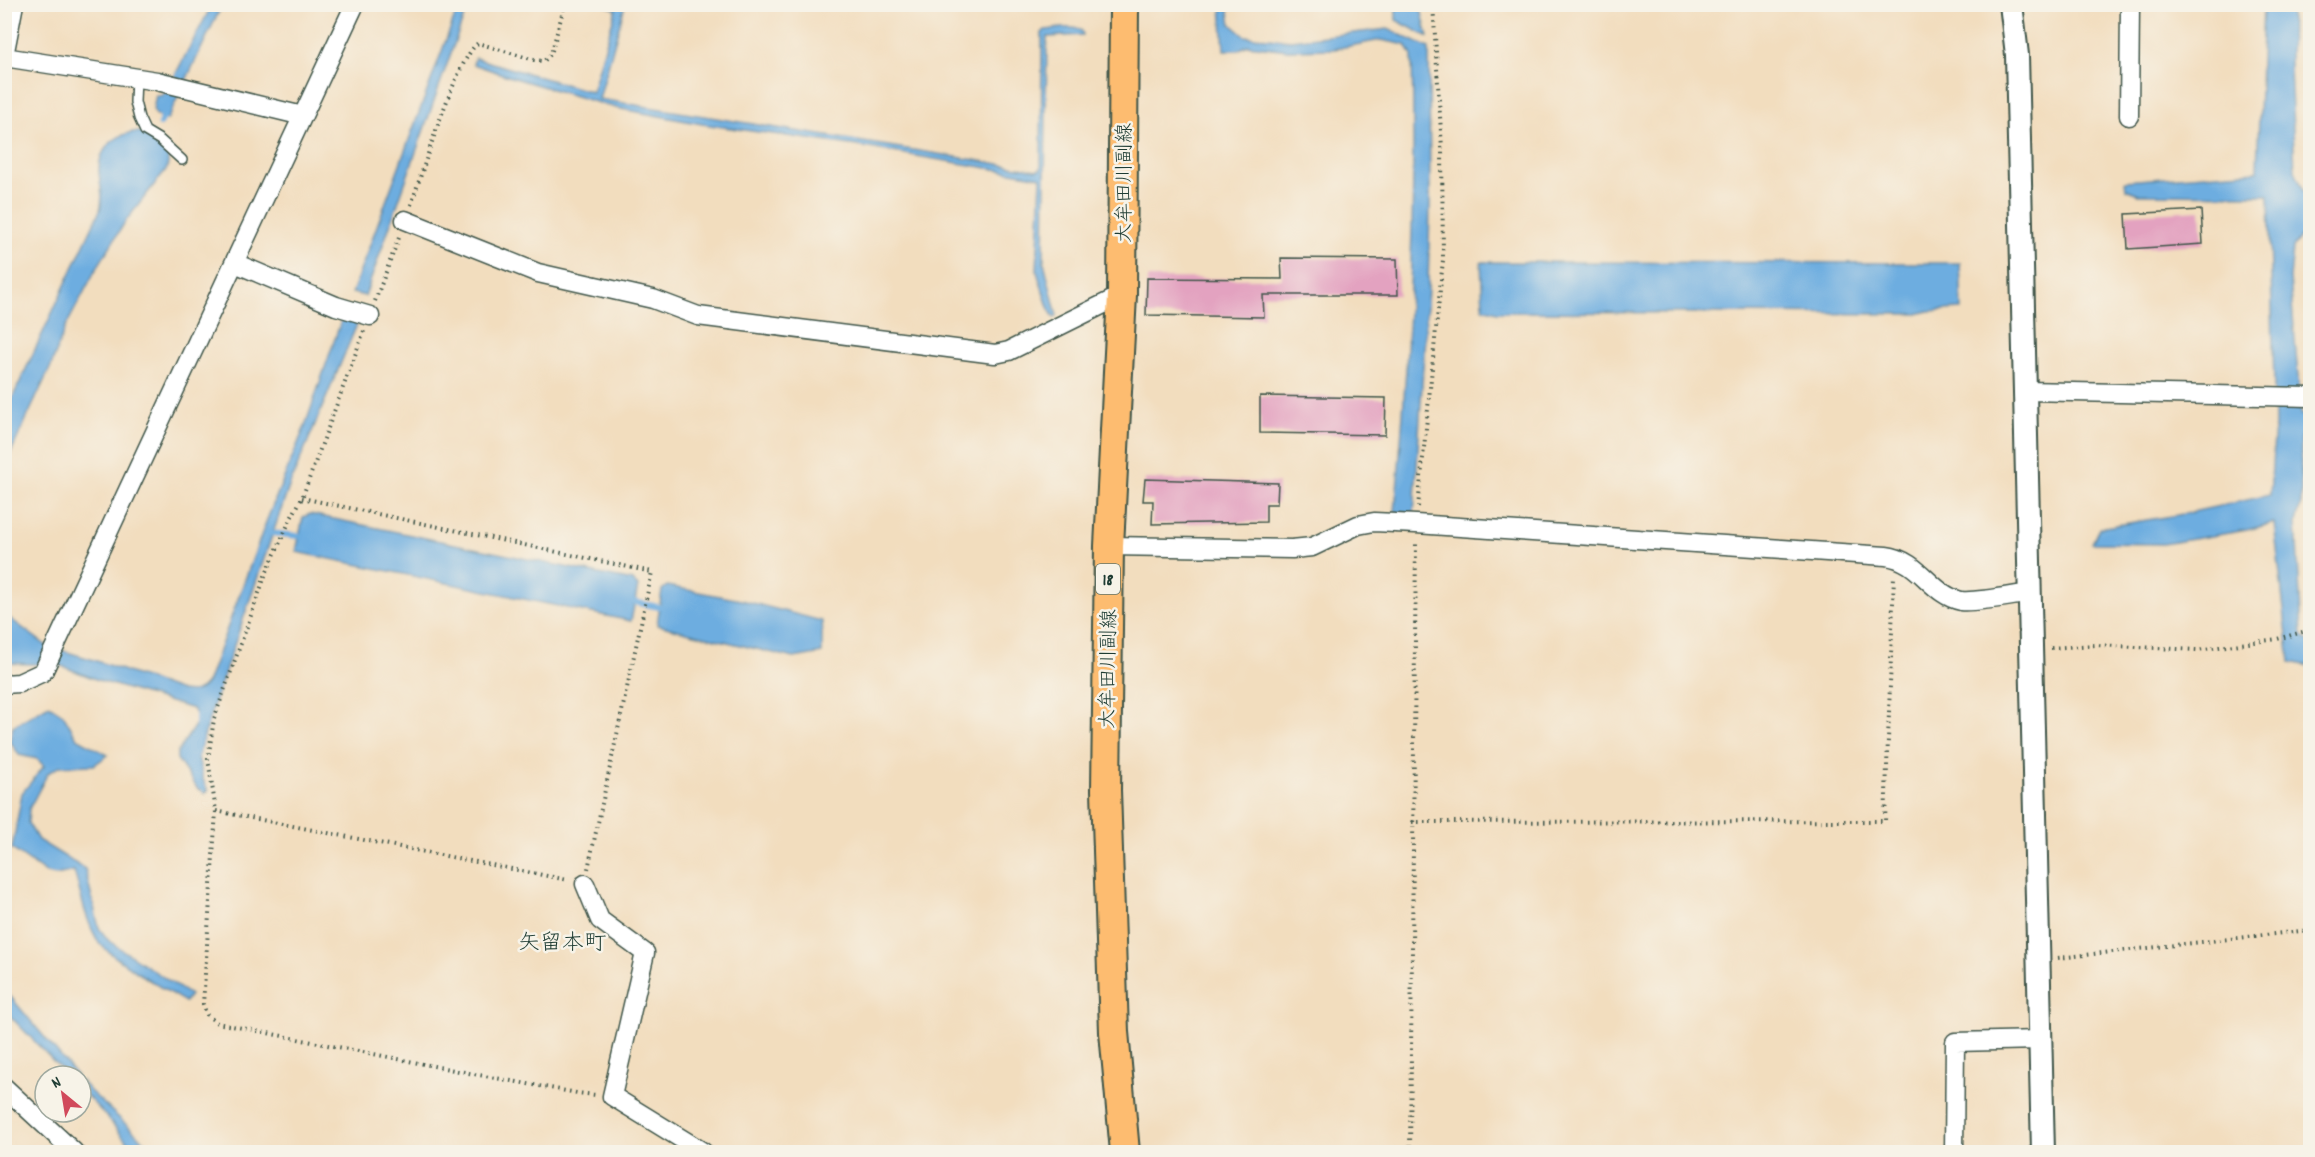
<svg xmlns="http://www.w3.org/2000/svg" width="2315" height="1157" font-family="Dekko,'Klee One',sans-serif">
<rect width="100%" height="100%" fill="#f7f3e8"/>
<filter id="ink" filterUnits="userSpaceOnUse"><feTurbulence type="fractalNoise" baseFrequency=".0167" numOctaves="2"/><feDisplacementMap in="SourceGraphic" scale="12" xChannelSelector="R" yChannelSelector="G"/><feConvolveMatrix kernelMatrix="1 2 1 2 8 2 1 2 1" color-interpolation-filters="sRGB"/></filter>
<filter id="wash" filterUnits="userSpaceOnUse"><feTurbulence type="fractalNoise" baseFrequency=".008" numOctaves="4" result="noise"/><feDisplacementMap in="SourceGraphic" scale="24" xChannelSelector="R" yChannelSelector="G"/><feGaussianBlur stdDeviation="1.35" result="paint"/><feColorMatrix in="noise" values="0 0 0 0 0 0 0 0 0 0 0 0 0 0 0 0 0 1.4 0 .05"/><feComposite in="paint" operator="in"/></filter>
<g filter="url(#wash)">
<rect width="100%" height="100%" fill="#f2ddbe"/>
<path fill="#6dade0" stroke="#46758a" stroke-width="1.5" d="M212 5H222L167 120 156 115 153 109 156 95 160 96 166 92Z
M459 5H468L365 296 352 293Z
M604 5H625L599 99 1037 170 1041 169 1042 33 1045 30C1056 29 1072 25 1082 31L1083 35 1047 37 1044 262 1057 316 1054 318 1048 307 1037 272 1041 177 857 146 702 124 616 108 511 77 473 64 475 58 592 92 616 9Z
M1221 5H1228L1231 24 1245 36 1291 40 1388 29 1429 48 1430 205 1428 288 1414 514 1395 512C1409 360 1416 208 1412 56L1406 45 1381 40 1334 49 1288 50 1248 45 1238 50H1224Z
M1396 5H1420L1428 37 1396 20Z
M2263 5H2291L2290 68 2295 170 2304 192 2310 193V222L2293 248 2290 278 2301 415H2310V421H2305L2301 439V503L2296 523 2302 635 2307 641 2310 642V666L2290 662 2274 523 2247 530 2163 544 2092 543 2099 528 2183 514 2270 495 2275 423 2269 195 2139 194 2126 189 2125 181 2257 171Z
M133 132H142L168 152V167L125 222 95 271 65 328 51 366 5 465V414L100 210C104 196 100 186 99 172 98 150 113 136 133 132Z
M1481 262 1960 263 1962 309 1928 311 1918 314 1497 312 1483 308Z
M344 312 361 315 290 484 213 706 198 757 203 779 208 791 205 793 197 788 177 759V753L199 719 193 709 98 680 59 665 5 663 4 614 47 646 94 660 181 691C193 693 201 692 208 681L266 522 305 426Z
M310 514 633 581 638 586 631 621 296 552 303 517Z
M667 586 741 600 822 621V653L794 658 657 625 662 590Z
M49 705 63 714 77 738 108 755 94 765 60 766 48 773 29 809 28 823 38 840 85 869 99 928 109 941 190 995 185 1002C165 990 109 957 98 941 85 920 81 894 74 871L56 875 46 873 12 849 22 793 44 766 37 759 19 755 10 741 13 726Z
M10 996 77 1076H68L11 1017 5 1007V999Z
M81 1081 90 1091 156 1152H135L108 1118 81 1090Z"/>
<g fill="none" stroke-linecap="round" stroke-linejoin="round">
<path stroke="#6dade0" stroke-width="6" d="M160 124 166 111
M272 533 298 536
M634 602 659 607
M198 729V715"/>
</g>
<g id="blocks">
<path fill="#e3a2c0" d="M2201 210 2203 244 2128 249 2126 214Z
M1281 258 1397 259 1398 295H1263L1264 317 1146 315 1147 278 1282 279Z
M1260 396 1386 398 1385 435 1260 433Z
M1145 479 1278 483 1277 504H1266V522L1152 524 1153 501H1143Z"/>
</g>
</g>
<g filter="url(#ink)">
<use href="#blocks" fill-opacity="0" stroke="#3f5549" stroke-width="1.5"/>
<g fill="none" stroke-linecap="round" stroke-linejoin="round">
<g stroke="#3f5549" stroke-width="12">
<path id="service" d="M136 77 135 102 139 118 145 131 160 140 182 160"/>
</g>
<g stroke="#3f5549" stroke-width="21">
<path id="minor" d="M4 56 14 4
M4 57 157 81 303 116
M2129 116 2130 4
M405 220 538 273 653 299 698 316 995 354 1009 351 1122 295
M235 263 336 306 370 316
M2026 391 2310 397
M1109 546 1292 549 1312 547 1358 525 1374 522 1416 524 1886 556C1920 560 1931 595 1961 601 1974 603 2016 595 2031 593
M4 684 19 683 43 672 355 4
M585 884 600 920 645 953 612 1096 703 1152
M4 1087 74 1152
M1954 1152 1955 1042 2041 1040"/>
</g>
<g stroke="#3f5549" stroke-width="26">
<path id="tertiary" d="M2011 4 2017 55 2043 1152"/>
</g>
<g stroke="#3f5549" stroke-width="32">
<path id="primary" d="M1124 4 1122 295 1109 546 1106 790 1114 1032 1125 1152"/>
</g>
<path stroke="#3f5549" stroke-width="4" stroke-dasharray="1.5 4.5" stroke-linecap="butt" d="M411 205C422 173 456 60 478 43L534 60 544 61 551 54 565 4
M375 301 400 235
M364 331 302 498 290 520 265 576 214 719 208 759 216 811 203 1004 207 1015 217 1023 479 1075 577 1093 596 1095
M302 498 652 572 588 869
M1418 507 1443 260 1442 148 1433 4
M2051 648 2095 645 2197 650 2277 639 2310 630
M216 811 568 880
M1412 822 1885 821 1894 576
M2058 958 2310 930
M1410 1152 1416 541"/>
<use href="#service" stroke="#fff" stroke-width="9"/>
<use href="#minor" stroke="#fff" stroke-width="18"/>
<use href="#tertiary" stroke="#fff" stroke-width="22"/>
<use href="#primary" stroke="#fdbc6f" stroke-width="28"/>
</g>
</g>
<g text-anchor="middle" stroke-width="5" stroke-linejoin="round" paint-order="stroke">
<rect fill="#f7f3e8" stroke="#60746a" stroke-width="1.5" x="1096" y="564" width="24" height="30" rx="4.5"/>
<g font-size="18" font-weight="bold" fill="#1f3d34">
<text x="1108" y="585">18</text>
</g>
<g font-size="20" fill="#1f3d34" stroke="#f7f3e8">
<text transform="translate(1123 183) rotate(-90)" y="7">大牟田川副線</text>
<text transform="translate(1107 669) rotate(-89)" y="7">大牟田川副線</text>
</g>
<g font-size="22" fill="#1f3d34" stroke="#f7f3e8">
<text x="562" y="949">矢留本町</text>
</g>
</g>
<rect width="2315" height="1157" fill="none" stroke="#f7f3e8" stroke-width="24"/>
<g transform="translate(63 1094) rotate(330)"><circle r="28" fill="#f7f3e8" stroke="#a1aaa0" stroke-width="1.5"/>
<path d="M0-4.5L10 22L0 15L-10 22Z" fill="#d1495b"/>
<text y="-9" font-size="16" font-weight="bold" text-anchor="middle" fill="#1f3d34">N</text>
</g>
</svg>
